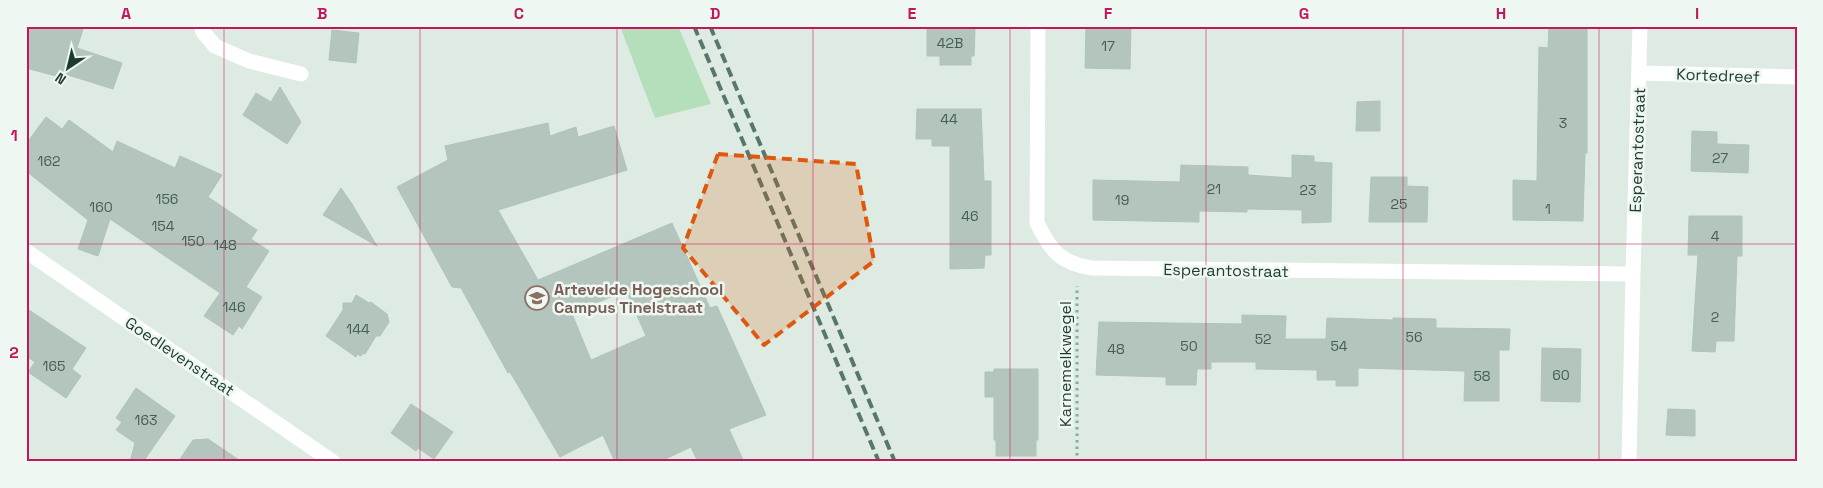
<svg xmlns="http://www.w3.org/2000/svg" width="1823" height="488" font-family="'Space Grotesk',sans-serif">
<rect width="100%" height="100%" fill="#deebe3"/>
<path fill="#b5deba" d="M620 26H678L711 104 655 118Z"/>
<path fill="#b3c5bc" stroke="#b0c4b9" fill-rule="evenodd" d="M26 26H84L77 48 122 63 113 89 68 75 67 79 26 68Z
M927 26H972V29H975L974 56H971V65H940V56H927Z
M1086 26H1131L1130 69 1085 68Z
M1549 26H1587V153H1585L1583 221 1513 220V180L1537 181 1539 47 1548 48Z
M332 30 359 33 356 63 329 60Z
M280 87 301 122 287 144 243 115 256 93 271 102Z
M1380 101V131H1356L1357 102Z
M917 109H981L984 181H991V255H985L984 268 950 269V146H932V139H916Z
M46 117 62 129 69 120 113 152 117 141 175 168 180 156 222 175 208 197 257 230 251 239 269 251 246 287 262 297 242 329 239 326 233 335 204 316 220 293 110 219 98 256 78 249 88 220 26 171V144Z
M548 123 550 136 576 127 578 137 614 126 627 170 498 210 538 280 672 223 710 308 717 306 766 415 729 429 744 462H698L691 447 659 462H615L603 435 560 457 510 372 508 373 461 288 452 287 397 187 448 160 445 146ZM626 290 646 336 591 360 572 314Z
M1692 131 1717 132V144L1749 145 1748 173 1691 171Z
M1292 155 1314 156V162L1332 163 1331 222 1302 223V210L1247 209V212L1199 211V222L1093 220V180L1180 182 1181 165 1248 167V175L1292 178Z
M1371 177H1407V186L1428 187 1427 222H1369Z
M341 188 352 204 377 246 323 215Z
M1689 216H1742V256H1737L1734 341H1716L1715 352 1692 351 1698 255H1688Z
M356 295 369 303 371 302 387 314 389 322 380 336H376L365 354 363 353 361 356 357 354 356 357 326 336 343 310V303H352Z
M26 308 86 348 72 369 81 376 66 398 28 372 35 362 26 356Z
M1242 315 1286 316 1285 339H1326L1327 318 1393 320V318L1436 319V328L1510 329 1509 350H1499V401H1464L1465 371 1358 368V386H1336V380H1317V370L1256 369V362H1211V369H1197L1196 385H1166V377L1096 375 1099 322 1242 324Z
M1542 348 1581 349 1580 402 1541 401Z
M994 369H1038V440H1036V456H996V440H994V397H985V372H994Z
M136 388 175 416 143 462H130L135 443 116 430 122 422 116 418Z
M411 404 453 432 434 459 418 448 416 451 391 433Z
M1668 409 1695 410V436L1666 435Z
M208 439 242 462H178L193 440Z"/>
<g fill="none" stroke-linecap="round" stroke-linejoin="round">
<path stroke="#7cb099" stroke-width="3" stroke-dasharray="2.5 4" stroke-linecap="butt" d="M1077 462V286"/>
<path stroke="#fff" stroke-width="15" d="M202 26 203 32 215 46 249 61 301 74
M1038 26 1037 223C1051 251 1060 263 1092 268L1633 274
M1639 73 1797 77
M26 251 333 462
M1629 462 1633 274 1640 26"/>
<path stroke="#58776b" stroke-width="4" stroke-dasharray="10 5" stroke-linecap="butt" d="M694 26 879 462
M710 26 895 462"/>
</g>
<path fill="#de580e" fill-opacity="0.2" stroke="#de580e" stroke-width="4" stroke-dasharray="10 6" stroke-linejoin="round" d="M718 154 856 164 874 261 764 345 683 248Z"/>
<path fill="none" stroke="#c2185b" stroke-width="1" stroke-opacity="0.55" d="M224 26V462M420 26V462M617 26V462M813 26V462M1010 26V462M1206 26V462M1403 26V462M1599 26V462M26 244H1797"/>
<defs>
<g id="university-ring" transform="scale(1.25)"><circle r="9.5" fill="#eef7f1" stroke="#8d6e63" stroke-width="1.5"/><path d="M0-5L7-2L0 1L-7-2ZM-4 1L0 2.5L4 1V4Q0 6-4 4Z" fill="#8d6e63"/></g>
</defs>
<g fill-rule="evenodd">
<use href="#university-ring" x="537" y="298"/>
</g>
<g text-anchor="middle" stroke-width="5" stroke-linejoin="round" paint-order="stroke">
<g font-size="14" fill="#435e52">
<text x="950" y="48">42B</text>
<text x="1108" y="51">17</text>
<text x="949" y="124">44</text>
<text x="1563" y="128">3</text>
<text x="1720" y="163">27</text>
<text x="49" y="166">162</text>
<text x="1214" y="194">21</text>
<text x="1308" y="195">23</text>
<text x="167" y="204">156</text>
<text x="1122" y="205">19</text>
<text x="1399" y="209">25</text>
<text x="101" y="212">160</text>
<text x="1548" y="214">1</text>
<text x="970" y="221">46</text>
<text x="163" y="231">154</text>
<text x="1715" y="241">4</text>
<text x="193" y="246">150</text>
<text x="225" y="250">148</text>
<text x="234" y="312">146</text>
<text x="1715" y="322">2</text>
<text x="358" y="334">144</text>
<text x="1414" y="342">56</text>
<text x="1263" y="344">52</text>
<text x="1189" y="351">50</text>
<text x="1339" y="351">54</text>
<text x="1116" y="354">48</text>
<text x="54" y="371">165</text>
<text x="1561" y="380">60</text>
<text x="1482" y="381">58</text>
<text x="146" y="425">163</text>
</g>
<g font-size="16" fill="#1e3b2f" stroke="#eef7f1">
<text transform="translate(1718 75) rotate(2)" y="6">Kortedreef</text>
<text transform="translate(1637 150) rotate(-88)" y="6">Esperantostraat</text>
<text transform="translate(1226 270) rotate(1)" y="6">Esperantostraat</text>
<text transform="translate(180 356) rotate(34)" y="6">Goedlevenstraat</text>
<text transform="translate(1065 364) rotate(-90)" y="6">Karnemelkwegel</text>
</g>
<g font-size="16" font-weight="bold" fill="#785e54" stroke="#eef7f1" text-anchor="start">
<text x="554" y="295">Artevelde Hogeschool<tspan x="554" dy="18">Campus Tinelstraat</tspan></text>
</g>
</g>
<rect width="1823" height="488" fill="none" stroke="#eef7f1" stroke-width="55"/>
<g transform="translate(68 68) rotate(215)" stroke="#eef7f1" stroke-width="4" paint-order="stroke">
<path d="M0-4L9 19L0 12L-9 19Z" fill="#1e3b2f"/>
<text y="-8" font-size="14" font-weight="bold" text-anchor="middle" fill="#1e3b2f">N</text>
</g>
<rect x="28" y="28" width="1768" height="432" fill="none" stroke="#c2185b" stroke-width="2"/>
<g font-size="16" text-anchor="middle" font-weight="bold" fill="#c2185b">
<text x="126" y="19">A</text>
<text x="322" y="19">B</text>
<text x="519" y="19">C</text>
<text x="715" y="19">D</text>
<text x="912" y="19">E</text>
<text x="1108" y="19">F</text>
<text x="1304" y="19">G</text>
<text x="1501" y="19">H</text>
<text x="1697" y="19">I</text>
<text x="14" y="141">1</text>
<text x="14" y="358">2</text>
</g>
</svg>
